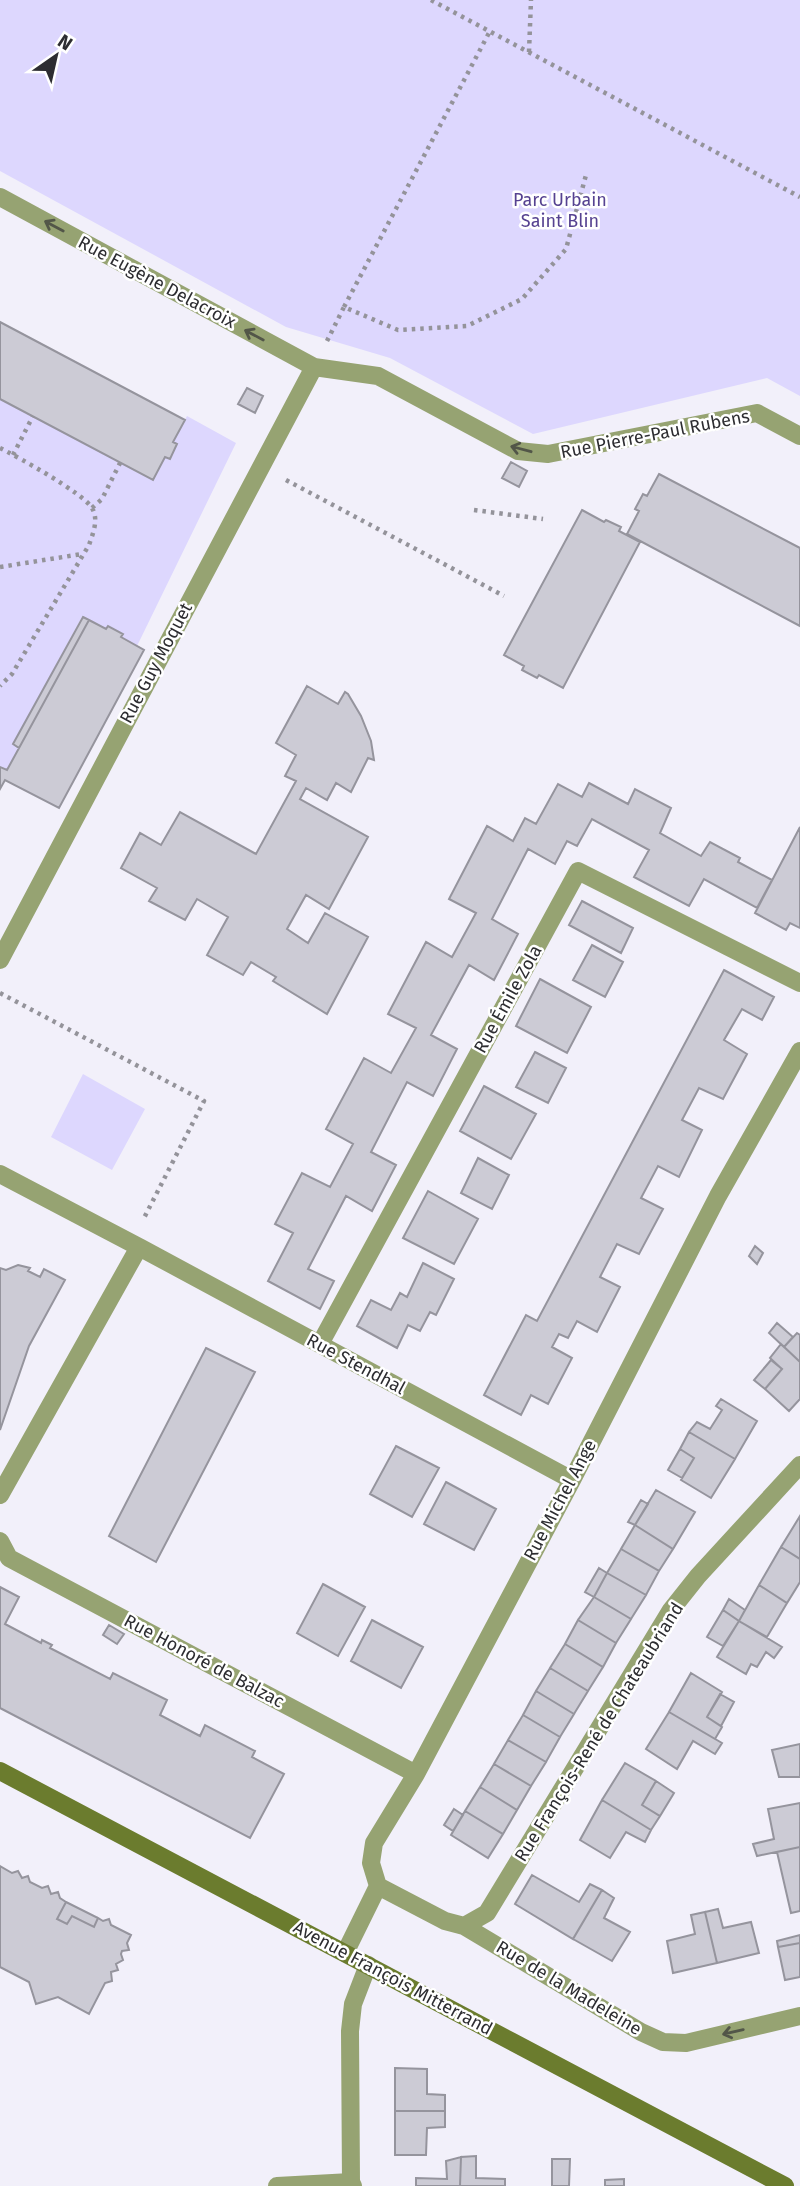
<svg xmlns="http://www.w3.org/2000/svg" width="800" height="2186" font-family="'Fira Sans',sans-serif">
<rect width="100%" height="100%" fill="#f2f0fa"/>
<path fill="#ddd7fe" d="M0 0H800V396L767 378 533 434 390 358 286 327 0 171Z
M0 399 153 480 165 457 170 459 177 444 173 442 187 416 236 443 137 646 121 637 122 634 108 626 106 629 82 617 13 744 19 748 7 770 0 767Z
M83 1074 145 1109 112 1170 51 1137Z"/>
<path fill="#cccbd5" stroke="#95949d" stroke-width="2" d="M0 322 185 420 173 442 177 444 170 459 165 457 153 480 0 399Z
M247 388 263 396 255 413 238 404Z
M511 462 527 471 519 487 502 478Z
M659 474 800 548V626L627 534 639 511 635 509 643 494 647 496Z
M582 510 604 522 606 520 621 527 619 531 640 542 563 688 539 675 537 678 522 670 524 666 504 655Z
M83 617 89 620 19 748 13 744Z
M89 620 106 629 108 626 123 634 121 637 144 650 59 808 5 780 0 789V767L7 770Z
M307 686 338 704 345 692 348 694 361 716 371 741 374 760 368 758 351 792 336 783 327 800 306 788 300 799 368 837 329 909 306 895 287 929 308 943 325 913 368 937 327 1014 273 981 276 977 251 962 243 975 207 955 228 917 197 899 185 920 149 901 157 888 121 868 140 833 161 845 180 812 256 854 296 781 285 776 296 755 276 743Z
M589 783 628 804 635 789 671 808 660 833 701 856 710 842 740 858 738 862 772 880 757 908 704 879 689 906 634 877 649 850 592 819 577 846 567 841 555 864 528 849 492 919 518 934 494 980 469 965 431 1035 457 1049 433 1096 407 1082 371 1152 396 1165 372 1211 346 1196 308 1269 334 1281 320 1309 268 1281 293 1233 275 1224 302 1173 330 1187 353 1144 326 1129 364 1058 391 1073 416 1028 388 1014 426 942 452 957 476 913 449 899 487 826 513 841 525 818 536 824 558 784 582 797Z
M800 827V928L790 923 786 930 755 913Z
M582 901 633 928 621 953 569 925Z
M592 945 623 962 605 997 573 980Z
M724 970 774 997 762 1020 742 1009 724 1040 747 1054 723 1099 699 1088 682 1120 702 1130 679 1177 658 1166 641 1198 663 1209 639 1254 617 1244 600 1277 620 1287 597 1332 577 1321 568 1338 559 1334 552 1347 572 1358 548 1404 531 1395 521 1415 484 1395 526 1315 537 1321Z
M540 979 591 1007 567 1053 516 1026Z
M535 1052 566 1068 548 1103 516 1087Z
M484 1086 536 1114 511 1159 460 1131Z
M478 1158 509 1175 492 1209 461 1193Z
M428 1191 478 1219 454 1264 403 1238Z
M755 1246 763 1253 757 1264 749 1256Z
M423 1263 454 1279 436 1315 430 1312 420 1331 408 1325 397 1348 357 1326 371 1300 391 1310 400 1293 407 1297Z
M18 1265 30 1268 28 1271 40 1277 44 1269 65 1280 29 1346 0 1430V1268L6 1270Z
M777 1323 793 1337 784 1347 769 1333Z
M797 1333 800 1335V1362L784 1347Z
M781 1344 800 1362V1399L789 1411 765 1389 782 1369 770 1358Z
M206 1348 255 1372 156 1562 109 1536Z
M771 1360 782 1369 765 1389 754 1380Z
M721 1399 757 1421 735 1459 689 1432 697 1422 710 1429 722 1410 716 1406Z
M689 1432 735 1459 711 1498 681 1480 694 1458 680 1449Z
M396 1446 439 1468 412 1517 370 1494Z
M680 1449 694 1458 682 1478 668 1470Z
M446 1482 496 1509 474 1550 424 1524Z
M656 1490 695 1512 673 1549 635 1525Z
M641 1500 648 1504 635 1525 628 1522Z
M800 1516V1559L781 1547Z
M635 1525 673 1549 659 1571 621 1549Z
M781 1547 800 1559V1582L787 1603 759 1585Z
M621 1549 659 1571 646 1595 607 1573Z
M599 1568 607 1573 594 1597 585 1592Z
M607 1573 646 1595 631 1619 594 1597Z
M323 1584 365 1607 338 1656 297 1633Z
M759 1585 787 1603 767 1637 739 1621Z
M0 1587 19 1597 5 1624 41 1643 42 1640 52 1645 50 1648 110 1679 113 1673 167 1700 160 1715 200 1736 205 1725 255 1751 252 1757 284 1774 250 1838 0 1708Z
M594 1597 631 1619 616 1643 578 1620Z
M729 1599 745 1610 739 1621 723 1610Z
M723 1610 739 1621 723 1646 707 1637Z
M372 1620 423 1647 401 1688 351 1661Z
M578 1620 616 1643 603 1667 565 1644Z
M739 1621 782 1647 774 1658 766 1652 757 1667 751 1664 746 1674 717 1657Z
M109 1625 124 1634 117 1644 103 1635Z
M565 1644 603 1667 588 1691 550 1668Z
M550 1668 588 1691 574 1714 536 1691Z
M691 1673 722 1692 707 1717 722 1727 715 1739 669 1712Z
M536 1691 574 1714 560 1737 523 1715Z
M720 1694 734 1702 721 1726 707 1717Z
M669 1712 722 1743 715 1754 693 1741 677 1769 646 1749Z
M523 1715 560 1737 546 1762 508 1740Z
M508 1740 546 1762 531 1786 494 1764Z
M800 1744V1777H779L772 1750Z
M625 1763 656 1781 642 1805 660 1816 651 1830 602 1800Z
M494 1764 531 1786 517 1810 480 1787Z
M656 1781 674 1793 660 1816 642 1805Z
M480 1787 517 1810 503 1834 465 1811Z
M602 1800 651 1830 645 1842 626 1832 610 1858 580 1840Z
M800 1803V1847L757 1856 753 1844 774 1839 768 1809Z
M454 1809 463 1815 453 1831 444 1825Z
M465 1811 503 1834 488 1858 451 1835Z
M800 1847V1911L791 1913 777 1852Z
M0 1866 12 1873 18 1871 22 1878 28 1876 30 1882 42 1888 48 1886 51 1894 58 1892 60 1898 66 1902 57 1919 67 1924 72 1916 94 1927 98 1918 103 1921 109 1919 111 1925 131 1935 127 1943 129 1950 122 1951 121 1954 123 1960 116 1964 118 1970 111 1972 112 1981 105 1983 89 2014 58 1997 36 2004 29 1982 0 1967Z
M532 1875 579 1902 590 1884 602 1890 573 1939 515 1904Z
M602 1890 614 1898 604 1918 630 1932 612 1961 573 1939Z
M66 1902 98 1918 94 1927 72 1916 67 1924 57 1919Z
M718 1909 723 1928 751 1922 759 1953 717 1963 705 1912Z
M705 1912 717 1963 673 1973 667 1941 695 1934 691 1915Z
M800 1935V1943L778 1947 777 1941Z
M800 1943V1977L785 1980 778 1947Z
M395 2068 427 2069V2094L445 2095V2111H395Z
M395 2111H445V2127L427 2128 426 2155H395Z
M476 2156V2178L505 2179V2186H460L461 2157Z
M461 2157 460 2186H416V2178L447 2179 446 2161Z
M552 2159H570L569 2186H552Z
M624 2179V2186H605V2180Z"/>
<g fill="none" stroke-linecap="round" stroke-linejoin="round">
<path stroke="#94939a" stroke-width="4.5" stroke-dasharray="3.5 5" stroke-linecap="butt" d="M431 0 800 197
M529 52 531 0
M344 307 490 31
M327 341 344 307 398 330 467 326 522 299 566 249 586 175
M0 448C18 457 83 493 92 508 99 520 93 533 89 545L12 674 0 686
M13 455 33 416
M286 480 504 596
M92 508 102 499 120 463
M474 510 543 519
M0 567 82 554
M0 993 204 1101 144 1218"/>
<path stroke="#96a372" stroke-width="18" d="M0 197 314 367 378 376 518 451 548 454 757 413 800 436
M0 960 314 367
M0 1174 139 1247 0 1495
M139 1247 572 1480
M320 1344 578 871 800 983
M0 1541 9 1558 416 1774
M378 1886 445 1921 464 1926 487 1913 671 1610 698 1576 800 1465
M464 1926 641 2032 663 2042 686 2043 800 2016
M345 1953 378 1886 371 1863 374 1843 416 1774 572 1480 718 1196 800 1051
M277 2186 351 2182
M353 2186 351 2182 350 2031 353 2004 368 1965"/>
<path stroke="#6b7c2e" stroke-width="18" d="M0 1771 785 2186"/>
</g>
<defs><path id="oneway-shaft" d="M-6 0H5M1.5-3L5.5 0L1.5 3" fill="none" stroke-width="1.6" stroke-linecap="round" stroke-linejoin="round" transform="scale(1.75)"/></defs>
<g stroke="#525648">
<use href="#oneway-shaft" transform="translate(54 226) rotate(-152)"/>
<use href="#oneway-shaft" transform="translate(254 335) rotate(-152)"/>
<use href="#oneway-shaft" transform="translate(521 449) rotate(-165)"/>
<use href="#oneway-shaft" transform="translate(733 2032) rotate(167)"/>
</g>
<g text-anchor="middle" stroke-width="5" stroke-linejoin="round" paint-order="stroke">
<g font-size="18" fill="#564291" stroke="#fff">
<text x="560" y="206">Parc Urbain<tspan x="560" dy="21">Saint Blin</tspan></text>
</g>
<g font-size="18" fill="#2d2d31" stroke="#fff">
<text transform="translate(157 282) rotate(28)" y="6">Rue Eugène Delacroix</text>
<text transform="translate(655 434) rotate(-11)" y="6">Rue Pierre-Paul Rubens</text>
<text transform="translate(156 663) rotate(-62)" y="6">Rue Guy Moquet</text>
<text transform="translate(508 999) rotate(-61)" y="6">Rue Émile Zola</text>
<text transform="translate(356 1364) rotate(28)" y="6">Rue Stendhal</text>
<text transform="translate(560 1500) rotate(-62)" y="6">Rue Michel Ange</text>
<text transform="translate(204 1661) rotate(28)" y="6">Rue Honoré de Balzac</text>
<text transform="translate(599 1732) rotate(-58)" y="6">Rue François-René de Chateaubriand</text>
<text transform="translate(393 1978) rotate(28)" y="6">Avenue François Mitterrand</text>
<text transform="translate(569 1988) rotate(31)" y="6">Rue de la Madeleine</text>
</g>
</g>
<g transform="translate(56 56) rotate(34)" stroke="#ffffff" stroke-width="5" paint-order="stroke">
<path d="M0-5L12 26L0 18L-12 26Z" fill="#2d2d31"/>
<text y="-10" font-size="19" font-weight="bold" text-anchor="middle" fill="#2d2d31">N</text>
</g>
</svg>
